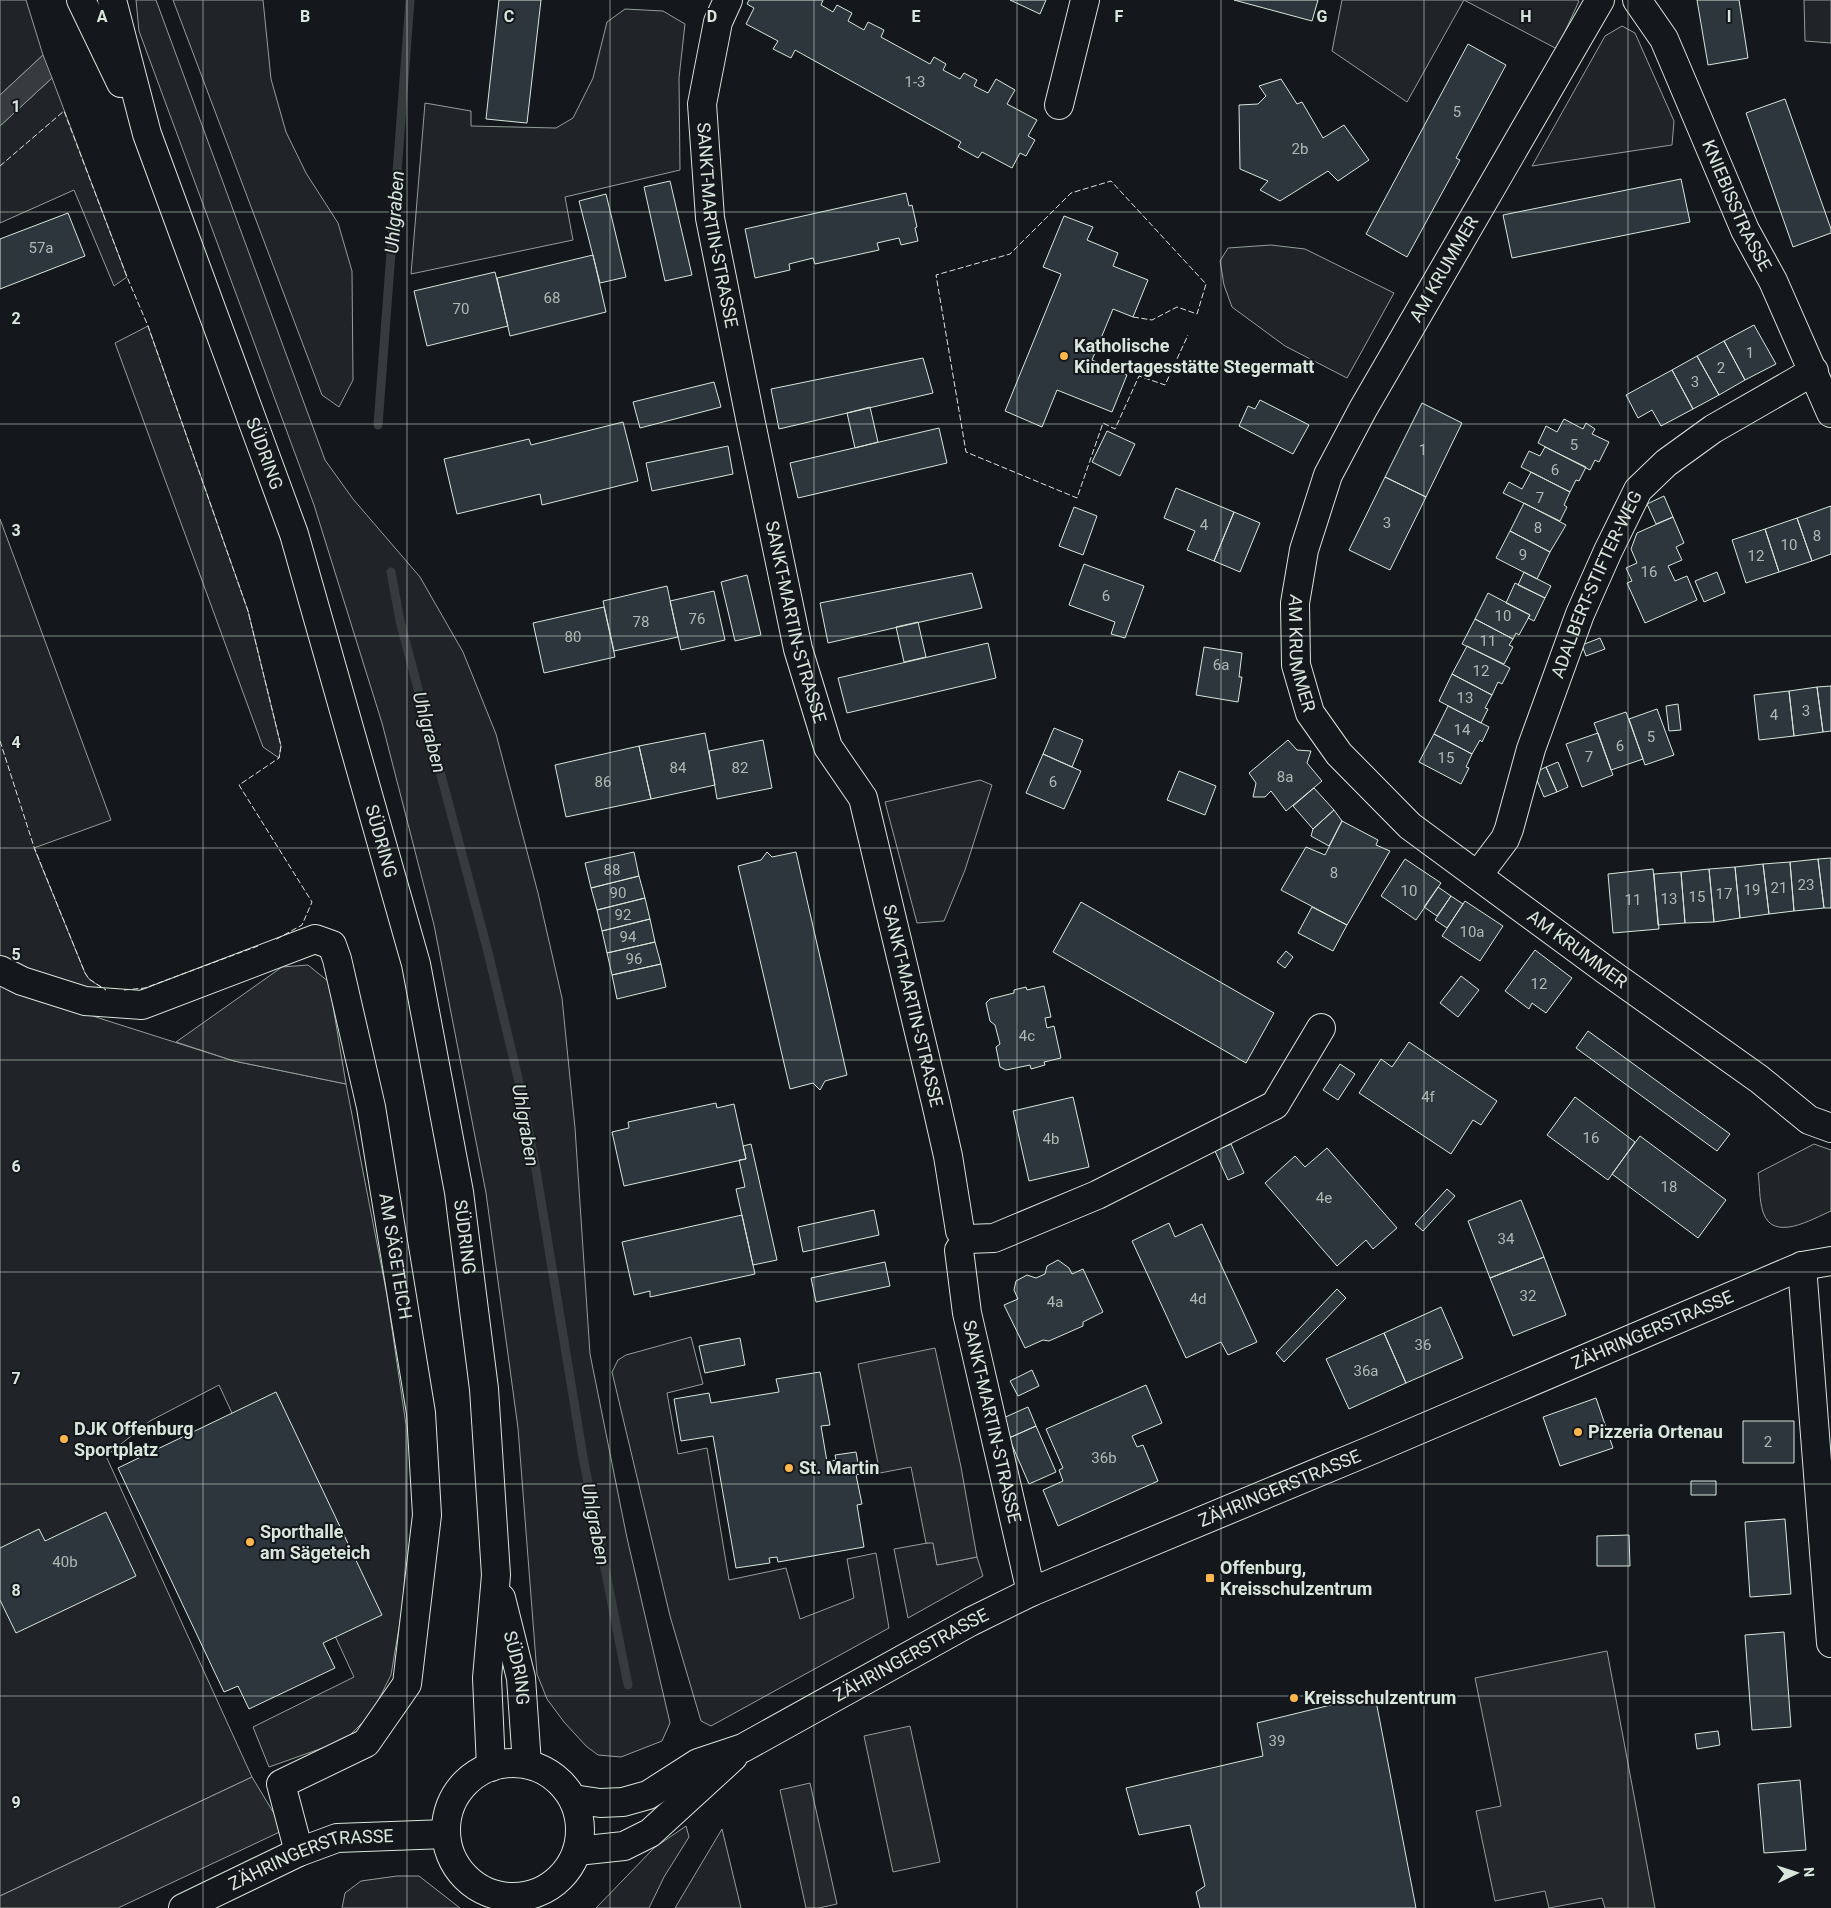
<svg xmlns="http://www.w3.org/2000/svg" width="1831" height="1908" font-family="Roboto,sans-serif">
<rect width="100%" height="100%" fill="#14181c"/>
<path fill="#202428" stroke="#939e99" d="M0 0H26L43 55 0 95Z
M136 0H156L325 460 353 499 420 577 463 652 496 734 538 893 562 998 575 1128 590 1354 627 1538 670 1723 662 1741 621 1757 598 1755 586 1746 564 1722 547 1699 537 1674 518 1428 486 1193 434 925 382 723 314 505 139 31Z
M173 0H263L271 79 286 132 306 173 338 223 352 271 353 380 339 407 322 395Z
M1342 0H1577L1579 1 1557 49 1464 0 1407 102 1332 51Z
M1804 0H1831V43L1805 41Z
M625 9 663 11 685 24 679 78 680 170 565 197 573 240 411 274 425 103 471 111V126L556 128 573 118 593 78 607 22Z
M1622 26 1635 33 1674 121 1672 145 1532 166 1605 36Z
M52 78 127 277 114 286 74 190 0 223V126Z
M1271 245 1305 249 1394 293 1347 378 1285 346 1232 307 1224 285 1220 261 1228 248Z
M148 326 248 611 281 746 279 758 263 747 115 343Z
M0 519 111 820 34 848 85 973 89 979 105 990H81L0 960Z
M980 780 992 785 965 870 944 921 917 923 885 802Z
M0 985 105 1020 234 1061 346 1084 387 1295 406 1425V1554L403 1604 391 1675 372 1713 345 1740 269 1767 253 1727 354 1677 219 1385 150 1421 106 1456 252 1777 0 1896Z
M1814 1144 1831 1150V1211C1812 1219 1773 1243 1763 1212 1759 1200 1760 1186 1758 1173Z
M691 1337 703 1384 667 1393 678 1454 707 1448 729 1580 786 1568 800 1619 854 1598 847 1559 876 1553 889 1628 711 1726 701 1721 670 1616 612 1372 618 1360 626 1355Z
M933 1542 937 1565 977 1557 983 1576 908 1618 894 1549Z
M686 1826 689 1837 664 1877 649 1908H596L654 1848Z
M722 1829 741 1908H675Z
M397 1876H419L460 1908H342L345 1893 361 1881Z"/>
<path fill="#24282b" stroke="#939e99" d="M308 965 329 982 346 1084 234 1061 176 1042 282 967Z
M935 1348 961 1467 977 1557 937 1565 933 1543H926L911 1467 880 1473 858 1364Z
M1607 1651 1655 1908H1605L1602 1898 1549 1908 1545 1891 1495 1901 1476 1811 1501 1806 1475 1678Z
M910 1726 940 1862 893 1872 864 1736Z
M252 1777 284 1830 118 1908H0V1896Z
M810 1783 837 1904 819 1908H806L780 1790Z"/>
<path fill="#363b3e" stroke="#939e99" d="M43 55 52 78 0 126V95Z"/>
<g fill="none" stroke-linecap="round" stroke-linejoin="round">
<path stroke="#363b3e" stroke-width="9" d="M378 425 410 0
M391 572 400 621 487 948 519 1082 536 1170 583 1457 628 1685"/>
</g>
<path fill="#2c363c" stroke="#d8e6dc" d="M499 0H541L527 123 486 119Z
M749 0H823L821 5 833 12 837 5 852 13 848 21 864 30 868 22 884 30 881 37 930 64 934 57 946 64 943 70 960 79 964 73 977 80 974 86 988 93 996 79 1015 90 1007 104 1037 120 1028 136 1035 140 1026 156 1020 153 1012 168 982 152 978 158 958 147 961 142 795 50 791 58 773 49 778 41 746 24 754 8 747 4Z
M1010 0H1046L1040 14Z
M1234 0H1318L1312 21Z
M1697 0H1739L1748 58 1708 65Z
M1468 44 1506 65 1456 158 1460 160 1407 257 1366 234Z
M1281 79 1297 104 1302 102 1323 138 1344 125 1369 160 1338 181 1328 171 1280 201 1260 190 1268 181 1240 169 1239 105 1258 104 1266 96 1259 86Z
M1785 99 1831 229V233L1793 247 1746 113Z
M1681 179 1690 222 1512 258 1503 215Z
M670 181 692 275 665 281 644 187Z
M906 193 909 206 912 205 917 227 915 228 918 241 901 245 899 238 877 243 879 250 815 264 813 258 789 264 790 270 755 278 745 229Z
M606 194 626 277 600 283 579 201Z
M68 213 85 256 0 289V239Z
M1064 216 1093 227 1087 240 1118 253 1113 266 1148 280 1133 317 1113 309 1092 360 1127 375 1112 412 1057 390 1042 427 1005 411 1061 274 1043 267Z
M593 255 606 312 510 336 497 278Z
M495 272 508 326 427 346 414 291Z
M1754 325 1776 364 1745 380 1724 341Z
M1724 341 1745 380 1719 395 1697 356Z
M1697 356 1719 395 1693 409 1672 370Z
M923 358 933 393 779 429 771 389Z
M1672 370 1693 409 1661 426 1652 410 1638 418 1626 395Z
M714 382 721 407 640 428 633 402Z
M1260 400 1309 425 1293 454 1239 426 1248 406 1255 409Z
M1422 403 1462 423 1426 497 1385 477Z
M870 407 878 442 855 448 847 413Z
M1564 419 1583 429 1586 423 1595 429 1592 434 1609 442 1599 462 1595 460 1590 470 1538 443 1546 426 1557 432Z
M623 422 638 481 542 505 540 494 457 514 444 459 529 439 531 445Z
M939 428 947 463 798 498 790 463Z
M1107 431 1135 444 1120 476 1092 462Z
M728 446 733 474 652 491 646 463Z
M1545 447 1586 467 1579 481 1576 480 1570 492 1521 467 1529 451 1540 456Z
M1531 472 1570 492 1564 505 1567 507 1560 521 1503 493 1509 482 1522 489Z
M1385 477 1426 497 1390 570 1349 550Z
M1176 488 1234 512 1214 561 1187 550 1195 531 1164 518Z
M1664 496 1673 517 1656 524 1647 504Z
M1524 503 1566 525 1550 552 1510 531Z
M1831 506V554L1812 561 1797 518Z
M1074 507 1097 516 1083 555 1059 546Z
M1234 512 1260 523 1240 572 1214 561Z
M1673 517 1684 543 1676 547 1682 560 1668 566 1675 581 1687 576 1697 600 1645 623 1627 583 1632 581 1626 568 1637 563 1631 549 1637 533Z
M1797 518 1812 561 1779 572 1765 529Z
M1765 529 1779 572 1746 583 1732 540Z
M1510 531 1550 552 1537 579 1496 558Z
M1084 564 1144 586 1125 638 1111 634 1115 622 1069 605Z
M1524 572 1551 586 1545 598 1518 585Z
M1717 572 1725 593 1704 602 1695 581Z
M972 573 982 608 828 643 820 603Z
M747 575 761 635 735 641 721 582Z
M1515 583 1545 598 1534 621 1528 618 1530 615 1506 603Z
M667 586 678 637 614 651 603 601Z
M714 591 725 640 681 650 670 601Z
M1488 593 1530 615 1519 635 1516 633 1513 639 1475 619Z
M604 607 615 657 544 673 533 623Z
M1475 619 1513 639 1509 645 1513 647 1504 664 1462 644Z
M918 622 926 657 904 662 896 627Z
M1600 638 1605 649 1586 656 1582 645Z
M988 643 996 678 847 713 838 678Z
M1467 646 1510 668 1502 684 1498 682 1492 695 1452 674Z
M1204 647 1242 653 1239 677H1242L1238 702 1196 695Z
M1452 674 1492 695 1485 708 1488 709 1481 723 1439 701Z
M1831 686V731L1823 732 1817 687Z
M1817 687 1823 732 1794 736 1789 691Z
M1789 691 1794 736 1759 740 1754 695Z
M1678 704 1681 730 1669 731 1666 706Z
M1448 706 1489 727 1482 742 1480 740 1472 754 1434 734Z
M1657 709 1674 755 1645 765 1629 719Z
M1626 712 1643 759 1611 770 1594 723Z
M1054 728 1083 740 1072 767 1043 754Z
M705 733 715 785 651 799 639 746Z
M1598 733 1613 775 1582 787 1566 744Z
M1434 734 1472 754 1466 767 1469 768 1461 784 1419 762Z
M763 740 772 788 717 799 709 751Z
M1288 740 1297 750 1311 751 1307 763 1322 781 1286 811 1271 791 1265 797H1253L1256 783 1249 773Z
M639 746 651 799 566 817 555 765Z
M1043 754 1081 771 1064 809 1026 793Z
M1558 762 1568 787 1557 792 1546 767Z
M1546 767 1557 792 1544 797 1534 773Z
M1179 771 1216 786 1205 815 1167 800Z
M1314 788 1334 810 1313 829 1293 806Z
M1334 810 1342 821 1329 846 1311 836 1313 829Z
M1342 821 1378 840 1376 845 1390 851 1347 925 1281 890 1306 847 1325 855Z
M634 852 639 876 591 888 585 863Z
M767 852 772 857 796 852 847 1075 825 1081 820 1090 813 1083 790 1089 738 866 761 860Z
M1831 858V908H1824L1818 859Z
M1405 859 1441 883 1416 920 1381 896Z
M1818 859 1824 908 1794 911 1790 862Z
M1790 862 1794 911 1769 914 1763 864Z
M1763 864 1769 914 1740 918 1735 867Z
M1735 867 1740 918 1714 922 1709 869Z
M1653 869 1659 929 1613 933 1608 874Z
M1709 869 1714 922 1685 923 1681 872Z
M1681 872 1685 923 1658 925 1654 874Z
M639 876 645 898 597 910 591 888Z
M1438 887 1451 896 1437 916 1424 907Z
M1451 896 1463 904 1447 928 1435 920Z
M645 898 650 919 602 931 597 910Z
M1465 901 1503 926 1480 961 1442 936Z
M1081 902 1274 1013 1246 1063 1053 952Z
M1312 907 1347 925 1333 951 1298 933Z
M650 919 655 942 607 953 602 931Z
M655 942 661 964 612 975 607 953Z
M1535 950 1572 978 1546 1013 1532 1003 1529 1009 1505 991Z
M1286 951 1293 957 1285 968 1277 962Z
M661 964 666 987 617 999 612 975Z
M1461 976 1479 990 1458 1017 1440 1003Z
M1044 986 1051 1017 1045 1018 1047 1028 1054 1026 1061 1058 1044 1062 1045 1065 1031 1069 1030 1065 1006 1070 1000 1067 996 1047 1000 1044 995 1025 990 1021 986 1003 990 999 1014 993V990L1026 987 1027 990Z
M1588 1031 1730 1134 1717 1151 1576 1048Z
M1409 1042 1497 1101 1481 1125 1473 1120 1451 1154 1359 1093 1381 1059 1392 1067Z
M1340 1064 1355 1074 1338 1100 1323 1090Z
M1073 1097 1089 1167 1029 1181 1013 1111Z
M1575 1097 1635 1142 1608 1180 1547 1135Z
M716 1103 717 1108 734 1104 746 1159 624 1186 612 1132 629 1128 628 1122Z
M1640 1136 1726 1200 1698 1238 1612 1174Z
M751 1144 777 1260 753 1265 736 1189 745 1187 739 1160 746 1159 743 1146Z
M1231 1144 1244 1173 1228 1180 1215 1151Z
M1327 1148 1397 1228 1373 1249 1366 1240 1337 1266 1265 1183 1295 1156 1305 1167Z
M1447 1189 1455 1196 1423 1231 1415 1224Z
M1521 1200 1544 1257 1490 1278 1468 1221Z
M874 1210 879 1235 803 1252 798 1227Z
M742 1215 755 1274 650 1297V1291L634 1295 622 1242Z
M1169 1223 1175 1237 1202 1224 1257 1342 1228 1355 1221 1342 1186 1358 1132 1241Z
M1544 1257 1566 1315 1513 1336 1490 1278Z
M1058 1260 1069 1268 1072 1274 1083 1269 1103 1312 1083 1322V1326L1049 1341 1043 1340 1025 1348 1004 1305 1018 1299 1014 1290 1016 1281 1027 1275 1036 1278 1045 1274 1047 1266Z
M885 1262 890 1286 816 1302 811 1278Z
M1337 1289 1346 1298 1284 1362 1276 1353Z
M1441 1307 1463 1358 1406 1383 1384 1333Z
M1384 1333 1406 1383 1349 1409 1326 1359Z
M740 1338 745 1365 705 1373 699 1346Z
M1032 1370 1039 1386 1018 1396 1010 1381Z
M820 1372 830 1425 821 1426 827 1462 836 1460 835 1455 856 1452 860 1474 856 1475 862 1504 857 1505 864 1547 778 1562 777 1557 769 1558 770 1563 736 1568 713 1436 681 1441 674 1399 709 1393 711 1403 779 1392 776 1379Z
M1146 1385 1162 1423 1132 1436 1137 1447 1143 1445 1158 1481 1058 1526 1043 1490 1063 1481 1059 1470 1063 1468 1046 1429Z
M276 1392 382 1615 323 1643 335 1668 249 1709 238 1686 224 1692 118 1468Z
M1596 1398 1613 1448 1560 1466 1543 1417Z
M1028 1407 1036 1426 1009 1438 1001 1419Z
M1743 1421H1794V1463H1743Z
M1036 1426 1056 1472 1029 1484 1009 1438Z
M1691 1481H1716V1495H1691Z
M106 1512 136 1576 16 1633 0 1600V1548L39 1529 45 1541Z
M1785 1519 1791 1594 1750 1597 1745 1522Z
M1629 1535 1630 1566H1597V1536Z
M1784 1632 1791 1727 1752 1730 1745 1635Z
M1376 1701 1416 1908H1200L1196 1892 1205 1886 1190 1825 1139 1835 1126 1788 1263 1756 1257 1723 1339 1703Z
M1718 1731 1720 1745 1697 1749 1695 1734Z
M1800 1780 1806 1850 1764 1853 1758 1784Z"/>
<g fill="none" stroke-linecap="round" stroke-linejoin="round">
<g stroke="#d8e6dc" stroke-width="30">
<g id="minor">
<path d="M81 0 121 83"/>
<path id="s1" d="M112 0 147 134 294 534 416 964 459 1192 484 1389 496 1575 487 1678 491 1767"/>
<path id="s2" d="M728 0 718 22 702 104 710 218 751 423 798 649 828 747 863 798 936 1103 948 1156 960 1231"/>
<path id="s3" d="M1600 0 1363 409 1328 475 1304 550 1295 603 1296 665 1310 713 1339 754 1410 826 1607 971 1759 1079 1809 1120 1831 1128"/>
<path id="s4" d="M1637 0 1664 39 1745 230 1773 281 1831 413"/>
<path d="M1059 105 1085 0"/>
<path id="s5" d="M1478 875 1505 839 1509 829 1531 749 1580 614 1608 551 1638 490 1666 463 1713 429 1814 371"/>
<path id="s6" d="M0 970 22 981 85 1001 142 1005 315 939 332 945 337 959 371 1107 421 1413 427 1515 407 1684 366 1743 281 1784 299 1852"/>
<path d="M967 1239 994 1238 1097 1195 1275 1105 1321 1028"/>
<path id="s7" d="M959 1250 967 1313 1031 1592"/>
<path d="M1802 1266 1831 1643"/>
<path id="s8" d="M501 1598 521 1678 527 1764"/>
<circle cx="513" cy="1830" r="67"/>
<path id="s9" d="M573 1799 600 1803 623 1802 648 1795 698 1763 743 1748 970 1622 1031 1592 1374 1449 1802 1266 1831 1261"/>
<path d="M577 1851 624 1846 650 1833 733 1757"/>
<path id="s10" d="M183 1908 299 1852 337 1838 446 1834"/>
</g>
</g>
<use href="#minor" stroke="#14181c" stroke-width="28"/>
<path stroke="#d8e6dc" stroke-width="1" stroke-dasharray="6 2.5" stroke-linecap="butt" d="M0 166 64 111 127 277 148 326 248 611 281 746 279 758 239 785 312 902 302 925 275 940
M1133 317 1152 320 1177 307 1197 314 1206 284 1111 181 1071 193 1010 254 936 275 966 452 1077 498 1103 423 1115 429 1139 376 1165 385 1188 335
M0 741 34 847 85 973 89 979 106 990
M124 990 145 988 258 946"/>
</g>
<path fill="none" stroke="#d8e6dc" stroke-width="1" stroke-opacity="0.55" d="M203 0V1908M407 0V1908M610 0V1908M814 0V1908M1017 0V1908M1221 0V1908M1424 0V1908M1628 0V1908M0 212H1831M0 424H1831M0 636H1831M0 848H1831M0 1060H1831M0 1272H1831M0 1484H1831M0 1696H1831"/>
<g fill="#ffb74d" stroke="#14181c" stroke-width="2">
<circle cx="1064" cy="356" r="5"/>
<circle cx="1578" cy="1432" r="5"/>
<circle cx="64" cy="1439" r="5"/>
<circle cx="789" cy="1468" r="5"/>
<circle cx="250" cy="1542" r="5"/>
<rect x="1205" y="1573" width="10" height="10" rx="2.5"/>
<circle cx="1294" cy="1698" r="5"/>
</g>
<g text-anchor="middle" stroke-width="4" stroke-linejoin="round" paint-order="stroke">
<g font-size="15" fill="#adbab4">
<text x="915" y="87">1-3</text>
<text x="1457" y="117">5</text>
<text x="1300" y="154">2b</text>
<text x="41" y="253">57a</text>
<text x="552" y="303">68</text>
<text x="461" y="314">70</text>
<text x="1750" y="358">1</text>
<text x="1721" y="373">2</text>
<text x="1695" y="387">3</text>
<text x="1574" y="450">5</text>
<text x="1423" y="455">1</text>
<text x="1555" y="475">6</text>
<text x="1540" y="503">7</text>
<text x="1387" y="528">3</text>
<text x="1204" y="530">4</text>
<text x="1538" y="533">8</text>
<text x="1817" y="541">8</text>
<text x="1789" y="550">10</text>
<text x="1523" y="560">9</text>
<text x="1756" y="561">12</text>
<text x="1649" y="577">16</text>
<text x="1106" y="601">6</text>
<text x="1503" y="621">10</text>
<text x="697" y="624">76</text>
<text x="641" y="627">78</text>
<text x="573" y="642">80</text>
<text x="1488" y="646">11</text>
<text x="1221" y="670">6a</text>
<text x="1481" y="676">12</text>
<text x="1465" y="703">13</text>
<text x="1806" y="716">3</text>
<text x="1774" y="720">4</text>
<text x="1462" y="735">14</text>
<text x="1651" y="742">5</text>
<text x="1620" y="751">6</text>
<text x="1589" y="762">7</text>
<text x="1446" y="763">15</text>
<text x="678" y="773">84</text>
<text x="740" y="773">82</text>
<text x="1285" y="782">8a</text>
<text x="603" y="787">86</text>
<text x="1053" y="787">6</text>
<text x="612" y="875">88</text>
<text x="1334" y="878">8</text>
<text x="1806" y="890">23</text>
<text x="1779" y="893">21</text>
<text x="1752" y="895">19</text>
<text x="1409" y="896">10</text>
<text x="618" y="898">90</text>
<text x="1724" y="899">17</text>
<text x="1697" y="902">15</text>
<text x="1669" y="904">13</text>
<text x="1633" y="905">11</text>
<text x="623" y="920">92</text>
<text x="1472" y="937">10a</text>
<text x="628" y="942">94</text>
<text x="634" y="964">96</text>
<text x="1539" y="989">12</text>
<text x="1027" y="1041">4c</text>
<text x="1428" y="1102">4f</text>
<text x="1591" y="1143">16</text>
<text x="1051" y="1144">4b</text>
<text x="1669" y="1192">18</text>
<text x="1324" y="1203">4e</text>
<text x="1506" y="1244">34</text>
<text x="1528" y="1301">32</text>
<text x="1198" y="1304">4d</text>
<text x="1055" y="1307">4a</text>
<text x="1423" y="1350">36</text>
<text x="1366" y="1376">36a</text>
<text x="1768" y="1447">2</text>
<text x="1104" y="1463">36b</text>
<text x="65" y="1567">40b</text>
<text x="1277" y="1746">39</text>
</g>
<g font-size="18" fill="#d8e6dc" stroke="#14181c">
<text dy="6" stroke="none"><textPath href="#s4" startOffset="229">KNIEBISSTRASSE</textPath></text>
<text dy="6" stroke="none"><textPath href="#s2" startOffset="230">SANKT-MARTIN-STRASSE</textPath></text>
<text transform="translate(1444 269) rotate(-60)" y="6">AM KRUMMER</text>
<text dy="6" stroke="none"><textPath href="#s1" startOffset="479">SÜDRING</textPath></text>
<text dy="6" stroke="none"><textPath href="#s5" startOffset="316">ADALBERT-STIFTER-WEG</textPath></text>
<text dy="6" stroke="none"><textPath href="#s2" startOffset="635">SANKT-MARTIN-STRASSE</textPath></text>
<text dy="6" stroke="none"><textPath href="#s3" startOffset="731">AM KRUMMER</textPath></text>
<text dy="6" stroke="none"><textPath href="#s1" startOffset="884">SÜDRING</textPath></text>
<text dy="6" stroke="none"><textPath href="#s3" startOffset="1151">AM KRUMMER</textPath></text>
<text dy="6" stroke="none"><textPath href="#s2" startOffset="1040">SANKT-MARTIN-STRASSE</textPath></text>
<text dy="6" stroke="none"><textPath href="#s1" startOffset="1289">SÜDRING</textPath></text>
<text dy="6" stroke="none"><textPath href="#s6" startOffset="669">AM SÄGETEICH</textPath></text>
<text dy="6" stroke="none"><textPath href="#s9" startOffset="1185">ZÄHRINGERSTRASSE</textPath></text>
<text dy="6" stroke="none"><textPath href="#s7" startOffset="175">SANKT-MARTIN-STRASSE</textPath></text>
<text dy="6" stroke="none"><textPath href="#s9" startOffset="780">ZÄHRINGERSTRASSE</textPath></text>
<text dy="6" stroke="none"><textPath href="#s9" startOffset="375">ZÄHRINGERSTRASSE</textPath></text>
<text dy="6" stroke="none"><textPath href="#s8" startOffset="72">SÜDRING</textPath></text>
<text dy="6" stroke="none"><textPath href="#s10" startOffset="139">ZÄHRINGERSTRASSE</textPath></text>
</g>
<g font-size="18" font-weight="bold" fill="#d8e6dc" stroke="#14181c" text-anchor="start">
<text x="1074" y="352">Katholische<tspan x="1074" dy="21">Kindertagesstätte Stegermatt</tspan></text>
<text x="74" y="1435">DJK Offenburg<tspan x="74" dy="21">Sportplatz</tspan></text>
<text x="1588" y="1438">Pizzeria Ortenau</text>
<text x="799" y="1474">St. Martin</text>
<text x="260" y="1538">Sporthalle<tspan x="260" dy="21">am Sägeteich</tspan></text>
<text x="1220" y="1574">Offenburg,<tspan x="1220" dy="21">Kreisschulzentrum</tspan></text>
<text x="1304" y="1704">Kreisschulzentrum</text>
</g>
<g font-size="19" font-style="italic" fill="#d8e6dc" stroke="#14181c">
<text transform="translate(394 212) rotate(-86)" y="7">Uhlgraben</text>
<text transform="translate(430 732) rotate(75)" y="7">Uhlgraben</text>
<text transform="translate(526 1125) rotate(80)" y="7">Uhlgraben</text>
<text transform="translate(596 1524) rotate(79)" y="7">Uhlgraben</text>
</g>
</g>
<g font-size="16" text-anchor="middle" font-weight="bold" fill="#d8e6dc" stroke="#14181c" stroke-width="4" stroke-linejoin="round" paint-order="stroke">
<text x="102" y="22">A</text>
<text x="305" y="22">B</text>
<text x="509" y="22">C</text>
<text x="712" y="22">D</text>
<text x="916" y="22">E</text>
<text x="1119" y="22">F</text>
<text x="1322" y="22">G</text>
<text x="1526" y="22">H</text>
<text x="1729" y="22">I</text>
<text x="16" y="112">1</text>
<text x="16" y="324">2</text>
<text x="16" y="536">3</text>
<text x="16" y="748">4</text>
<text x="16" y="960">5</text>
<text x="16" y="1172">6</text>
<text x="16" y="1384">7</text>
<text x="16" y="1596">8</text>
<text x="16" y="1808">9</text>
</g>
<g transform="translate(1796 1873) rotate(86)" stroke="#14181c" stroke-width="4" paint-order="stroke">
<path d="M0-4L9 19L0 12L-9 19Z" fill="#d8e6dc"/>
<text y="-8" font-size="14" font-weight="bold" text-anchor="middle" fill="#d8e6dc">N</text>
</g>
</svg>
